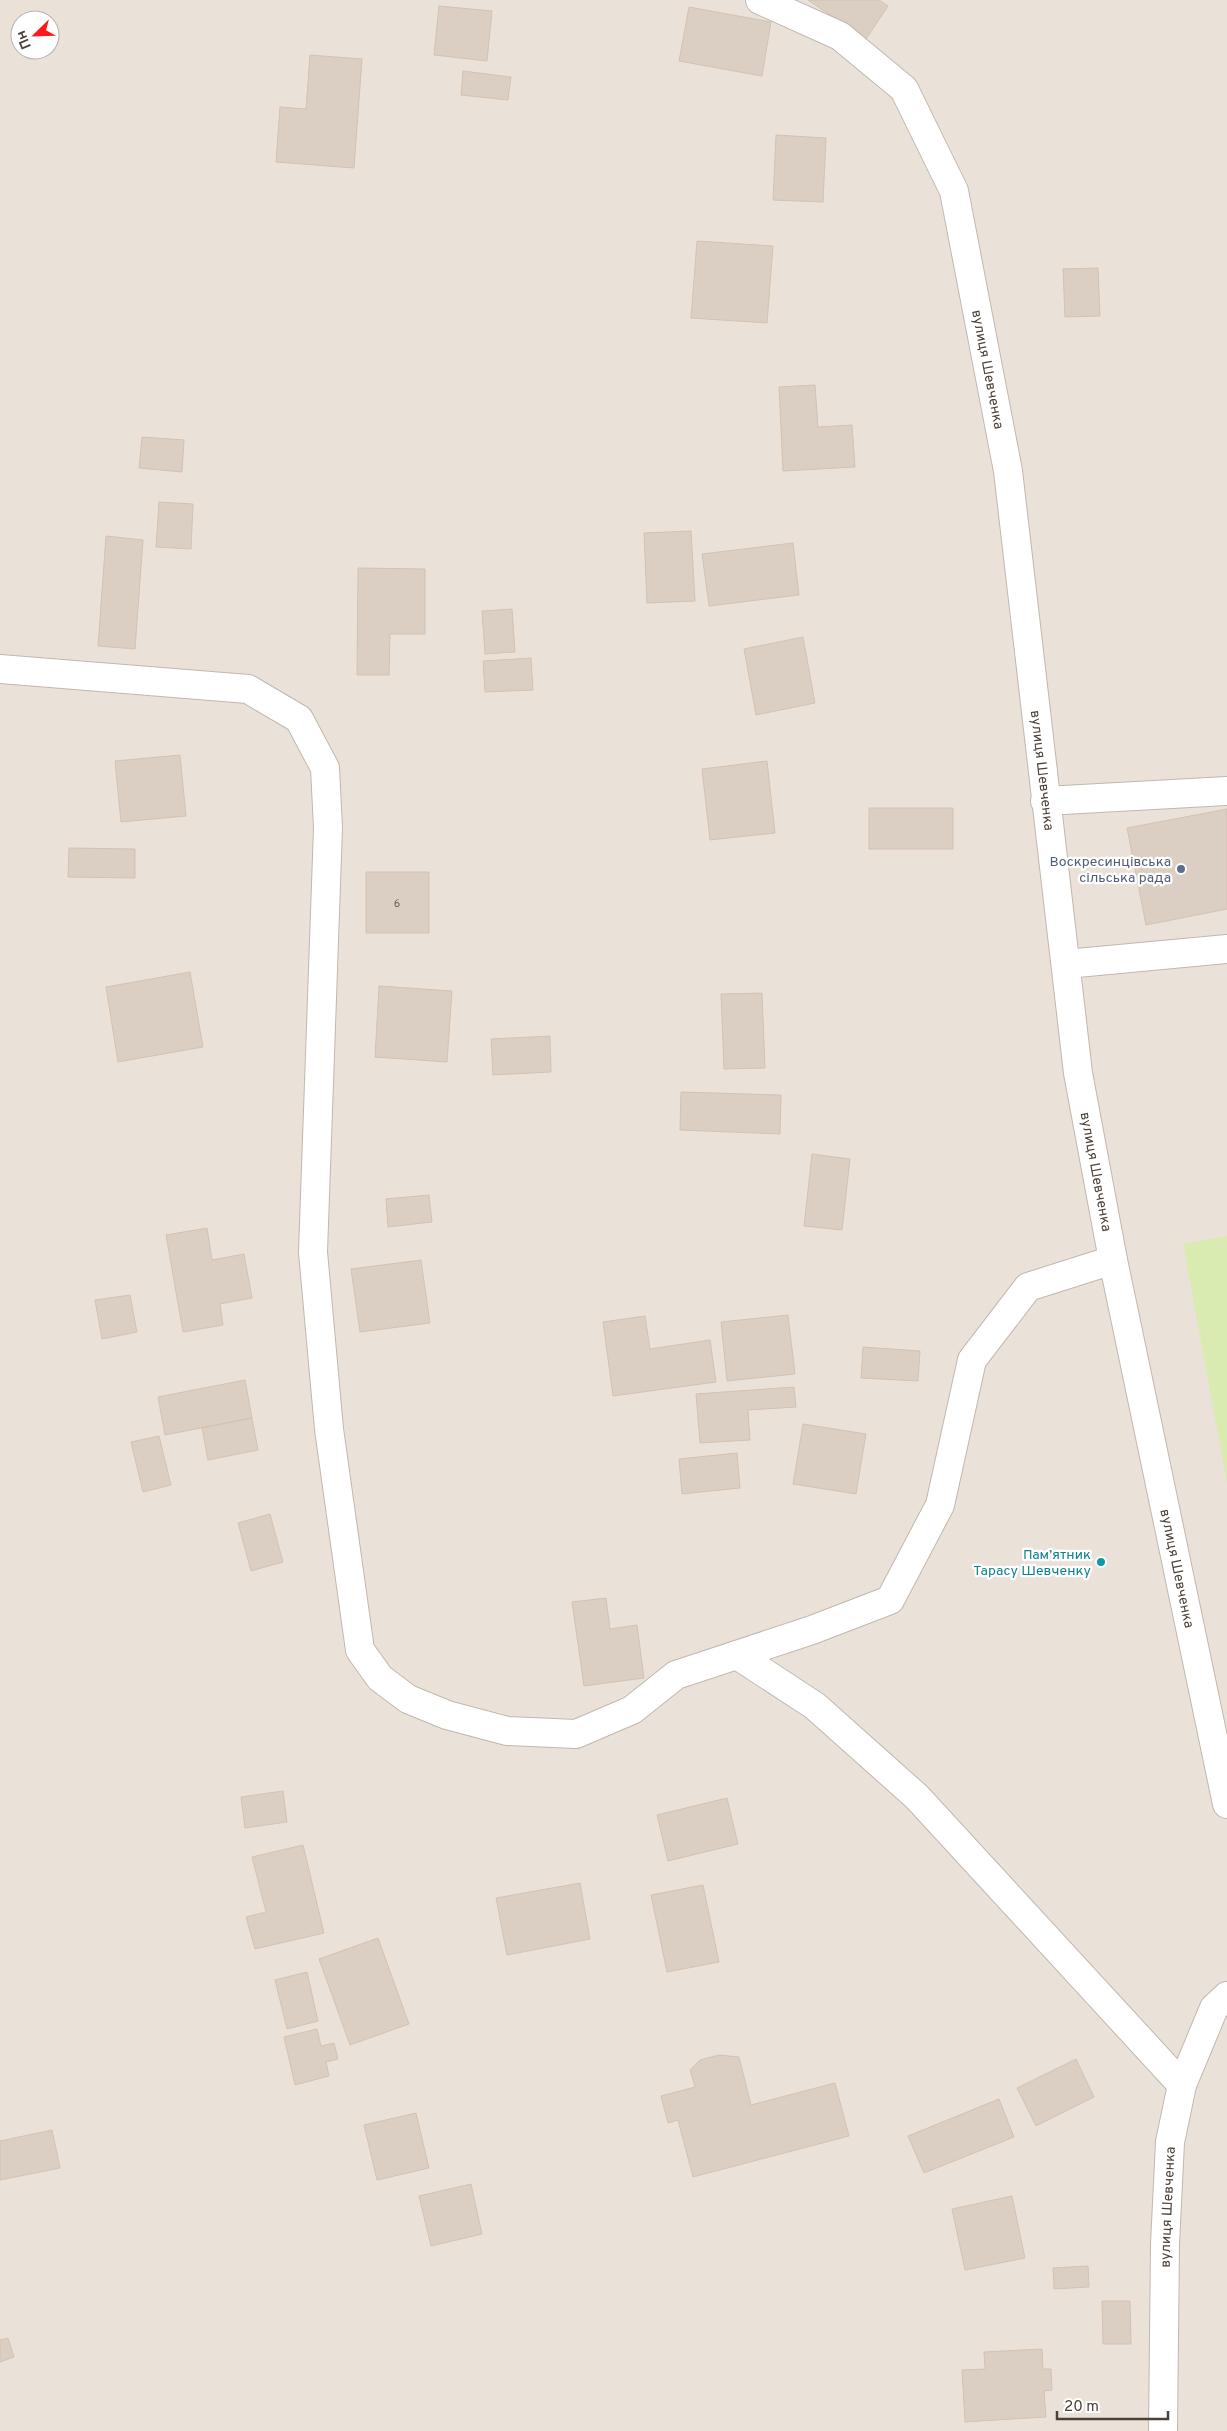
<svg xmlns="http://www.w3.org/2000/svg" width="1227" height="2431" font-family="Overpass,sans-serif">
<rect width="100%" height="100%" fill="#f6f1eb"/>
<path fill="#eae2d9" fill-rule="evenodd" d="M0 0H1227V2431H0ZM20 20H50V50H20Z"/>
<path fill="#daebb2" d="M1227 1236V1484L1183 1244Z"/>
<path fill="#dbcec3" stroke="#d4c2b2" d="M808 0H879L888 6 866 39Z
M439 6 492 11 487 61 434 55Z
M689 7 771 22 762 76 679 61Z
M310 55 362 59 354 168 276 162 280 107 306 109Z
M463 71 511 77 508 100 461 95Z
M776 135 826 138 823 202 773 200Z
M697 241 773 246 767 323 691 318Z
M1098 268 1100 316 1065 317 1063 269Z
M815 385 818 427 852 425 855 467 783 471 779 387Z
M142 437 184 440 182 472 139 468Z
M159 502 193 504 191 549 156 547Z
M691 531 695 601 647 603 644 533Z
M106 536 143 540 135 649 98 646Z
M793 543 799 595 709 606 702 554Z
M358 568 425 569V634H390L389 675H357Z
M512 609 515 652 485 654 482 611Z
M803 637 815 703 756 715 744 649Z
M531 658 533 690 485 692 483 661Z
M180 755 186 816 121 822 115 761Z
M767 761 775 833 710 840 702 769Z
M869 808H953V849H869Z
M1227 809V909L1146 925 1127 828Z
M69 848 135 849V878L68 877Z
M366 872H429V933H366Z
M190 972 203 1047 118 1062 106 987Z
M379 986 452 991 447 1062 375 1057Z
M762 993 765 1068 724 1069 721 994Z
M550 1036 551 1072 493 1075 491 1039Z
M681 1092 781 1095 780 1134 680 1130Z
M812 1154 850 1159 842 1230 804 1226Z
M429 1195 432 1222 388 1227 386 1199Z
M207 1228 212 1260 244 1254 252 1298 220 1304 223 1325 183 1332 166 1235Z
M421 1260 430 1323 360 1332 351 1269Z
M130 1295 137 1332 102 1339 95 1300Z
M788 1315 795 1374 727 1381 721 1322Z
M645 1316 650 1349 710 1340 716 1382 613 1396 603 1322Z
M863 1347 920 1351 918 1381 861 1378Z
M245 1380 252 1418 165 1435 158 1397Z
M794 1387 796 1407 748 1410 750 1440 700 1443 696 1394Z
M252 1418 258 1450 208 1460 202 1428Z
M803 1424 866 1434 856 1494 793 1484Z
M159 1436 171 1485 143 1492 131 1442Z
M737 1453 740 1488 682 1494 679 1459Z
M270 1514 283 1562 251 1571 238 1523Z
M606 1598 610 1629 637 1625 644 1678 584 1686 572 1602Z
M283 1791 287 1822 245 1828 241 1797Z
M727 1798 738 1844 668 1861 657 1815Z
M303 1845 324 1933 255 1949 246 1917 266 1912 252 1857Z
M580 1883 590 1939 507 1955 496 1898Z
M703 1885 719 1962 667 1972 651 1895Z
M378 1938 409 2024 350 2045 319 1959Z
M307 1972 318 2021 287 2029 275 1980Z
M317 2029 321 2046 334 2043 338 2059 326 2062 329 2076 295 2085 284 2037Z
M719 2055 739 2057 751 2105 835 2083 849 2136 693 2177 678 2120 668 2123 661 2096 695 2087 690 2070 700 2060Z
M1076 2059 1094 2097 1036 2126 1017 2088Z
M999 2099 1014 2137 924 2173 908 2136Z
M416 2113 429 2168 377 2180 364 2125Z
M52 2130 60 2168 0 2180V2141Z
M471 2184 482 2234 431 2246 419 2196Z
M1012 2196 1025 2258 965 2270 952 2209Z
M1088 2266 1089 2287 1054 2289 1053 2268Z
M1102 2301H1130L1131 2344H1103Z
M8 2338 14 2357 0 2362V2340Z
M1042 2349 1043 2369H1051L1052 2390 1044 2391 1046 2417 965 2422 962 2370 985 2369 984 2352Z"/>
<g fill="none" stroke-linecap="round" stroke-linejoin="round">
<g stroke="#c2b7ad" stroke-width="30">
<g id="minor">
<path id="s1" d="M760 0 840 36 904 89 954 191 1008 471 1078 1073 1113 1260 1227 1804"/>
<path d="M0 669 248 689 299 719 325 768 328 828 313 1252 329 1429 360 1650 380 1678 408 1699 447 1715 507 1731 576 1734 632 1710 676 1675 812 1630 890 1600 940 1505 972 1360 1028 1287 1113 1260"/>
<path d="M1045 801 1227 791"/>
<path d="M1066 964 1227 949"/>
<path d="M737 1655 815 1706 917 1797 1182 2085"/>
<path id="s2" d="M1163 2431 1165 2244 1170 2142 1182 2085 1214 2008 1227 1996"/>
</g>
</g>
<use href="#minor" stroke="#fff" stroke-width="28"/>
</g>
<circle fill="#5c6f8a" stroke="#fff" stroke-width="2" cx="1181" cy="869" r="5"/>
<circle fill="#0f9aa8" stroke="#fff" stroke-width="2" cx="1101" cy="1562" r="5"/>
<g text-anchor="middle" stroke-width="4.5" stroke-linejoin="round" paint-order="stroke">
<g font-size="11" fill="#6f645b">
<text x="397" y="907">6</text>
</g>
<g font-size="14" fill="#4b4138" stroke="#fff">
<text dy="5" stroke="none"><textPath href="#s1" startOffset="466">вулиця Шевченка</textPath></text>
<text dy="5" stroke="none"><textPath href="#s1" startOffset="871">вулиця Шевченка</textPath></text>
<text dy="5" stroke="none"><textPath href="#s1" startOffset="1276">вулиця Шевченка</textPath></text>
<text dy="5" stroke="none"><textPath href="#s1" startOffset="1681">вулиця Шевченка</textPath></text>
<text dy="5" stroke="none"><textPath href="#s2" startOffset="224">вулиця Шевченка</textPath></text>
</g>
<g font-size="14" fill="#4e5e75" stroke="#fff" text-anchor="end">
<text x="1171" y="866">Воскресинцівська<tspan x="1171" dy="16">сільська рада</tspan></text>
</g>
<g font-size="14" fill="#0d838f" stroke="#fff" text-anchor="end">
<text x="1091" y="1559">Пам’ятник<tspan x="1091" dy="16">Тарасу Шевченку</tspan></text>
</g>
</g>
<g transform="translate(35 35) rotate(247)"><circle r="24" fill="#ffffff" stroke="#b7b3af"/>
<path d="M0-4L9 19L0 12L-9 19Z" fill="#ff1919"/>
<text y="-8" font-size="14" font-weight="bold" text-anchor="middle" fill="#4b4138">Пн</text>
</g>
<path d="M1057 2411v8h111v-8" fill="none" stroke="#4b4138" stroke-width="2.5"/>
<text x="1064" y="2411" font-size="15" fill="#4b4138" stroke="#ffffff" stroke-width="4" paint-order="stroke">20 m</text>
</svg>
